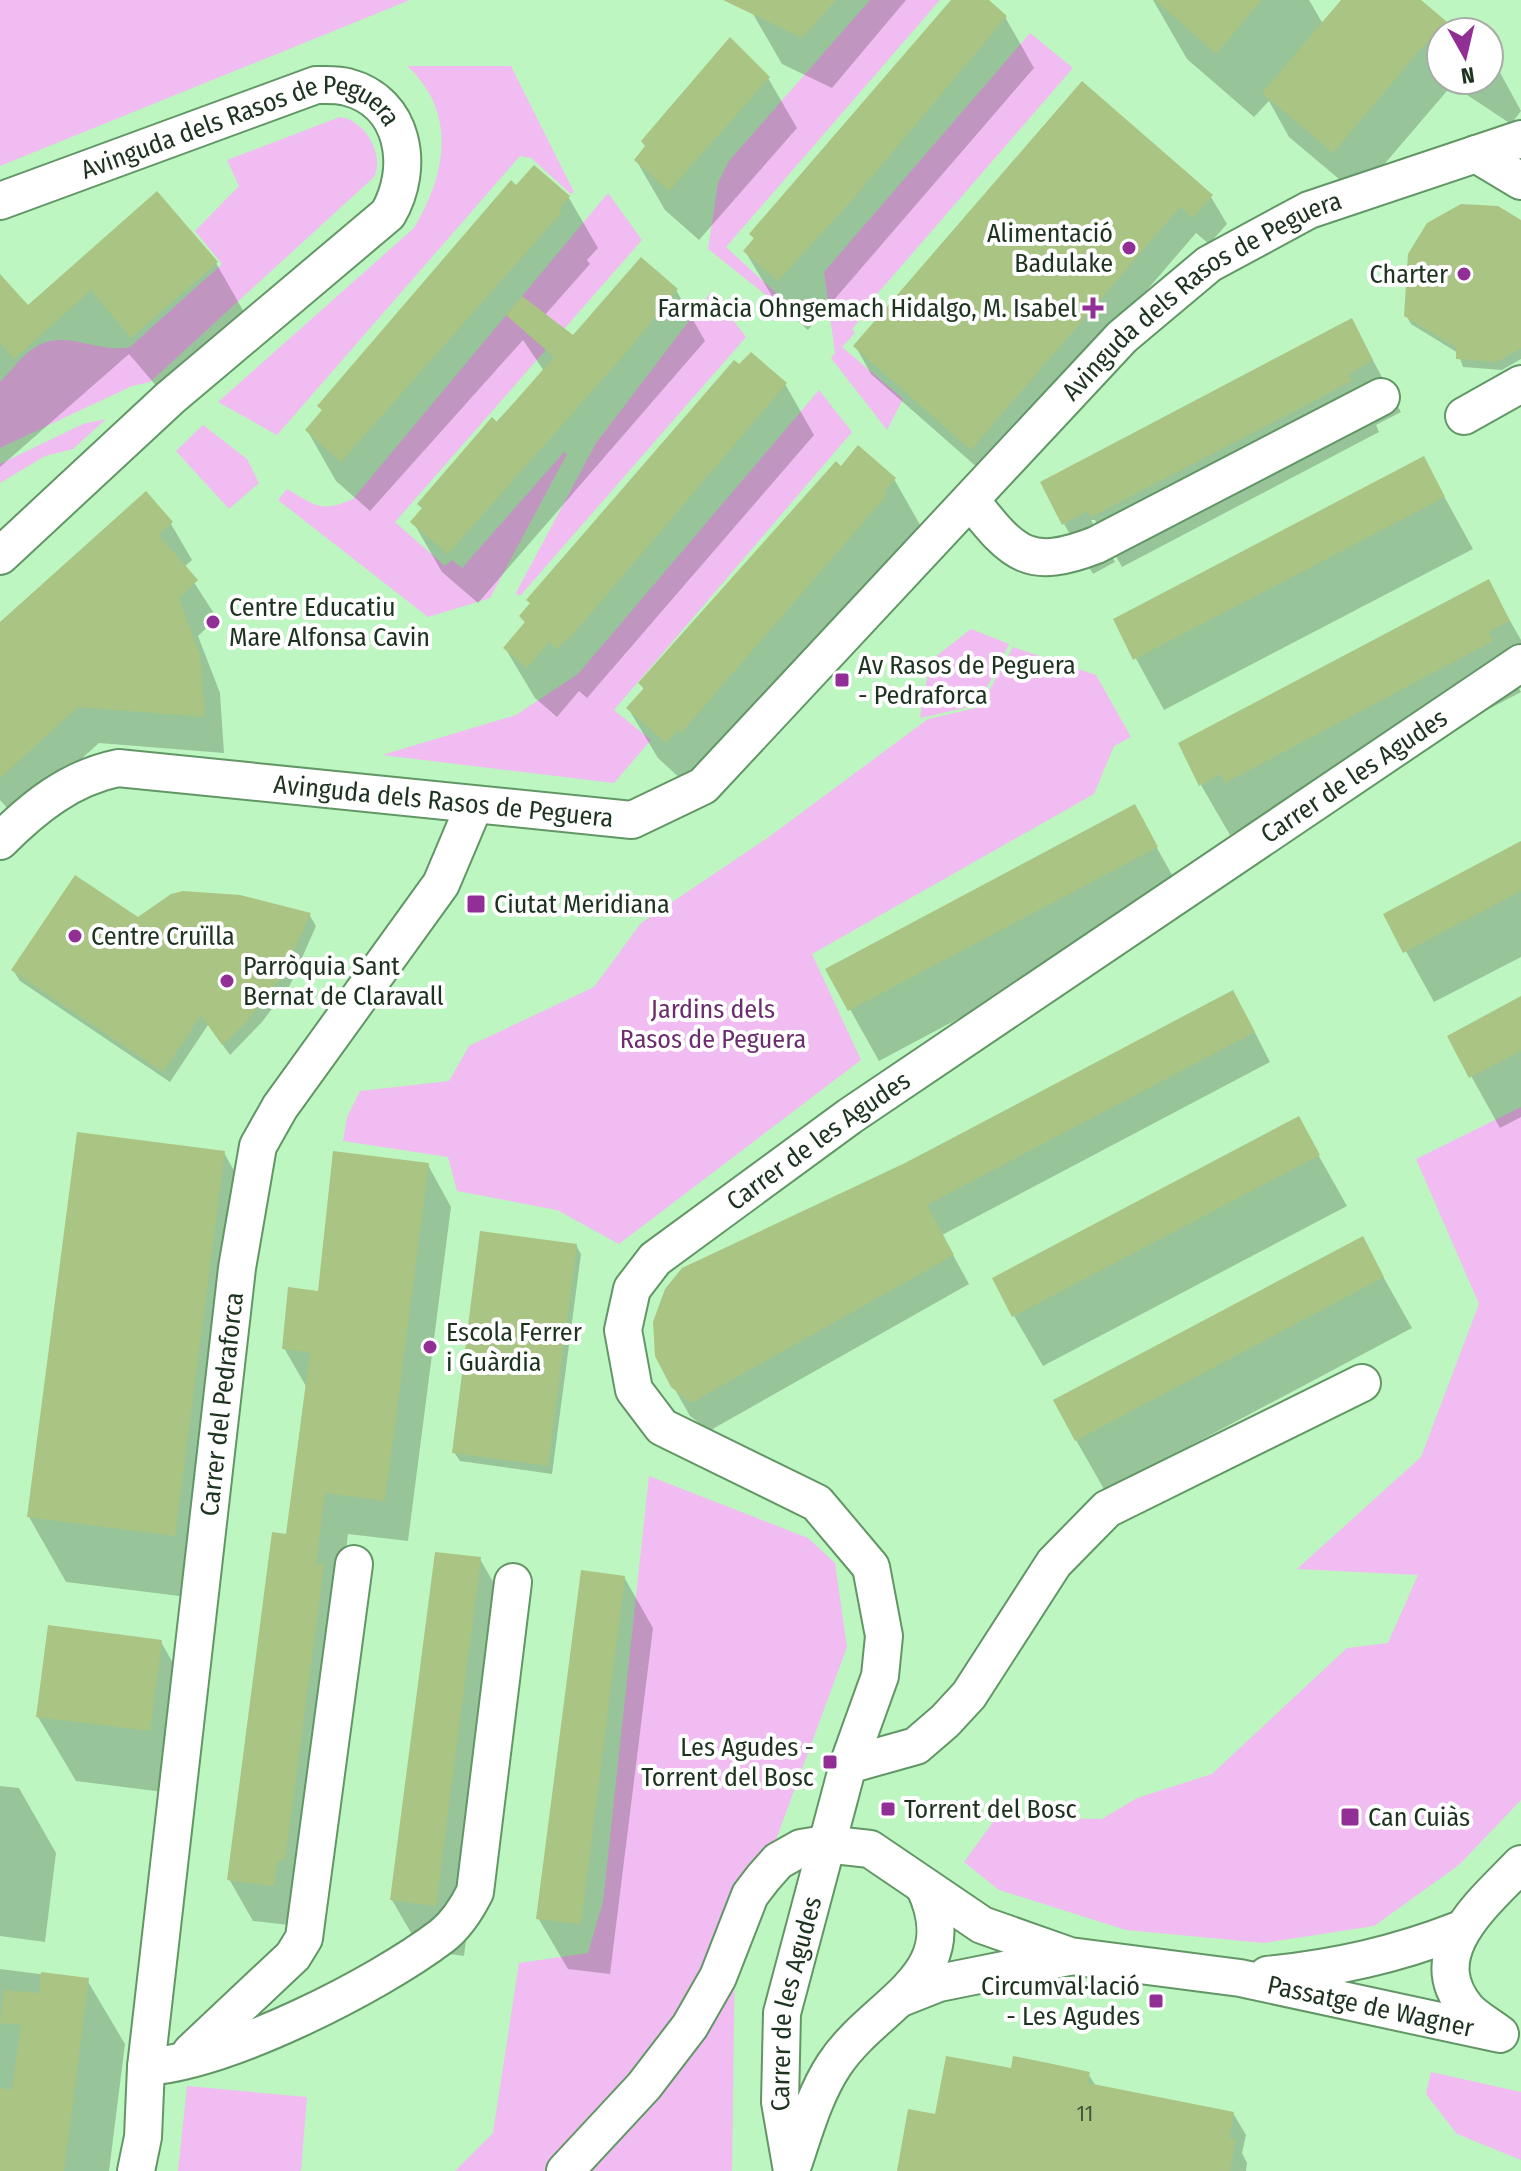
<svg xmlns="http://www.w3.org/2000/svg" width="1521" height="2171" font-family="'Fira Sans Condensed',sans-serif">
<rect width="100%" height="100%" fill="#bef6c1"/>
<path fill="#f1bcf1" d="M0 0H410L0 166Z
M870 0H940L726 247 776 293V303L708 249 718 183 729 161Z
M1030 33 1073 68 859 315 861 319 852 329 855 333 842 347 903 399 887 430 831 358 835 353 824 272Z
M407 66H511L574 192 571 194 531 158 520 156 277 435 218 402 414 228C446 175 458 112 407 66Z
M340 117C365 120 385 155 374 177L150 382 132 386 0 448V382C11 371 23 354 37 346 67 329 99 354 130 347L222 264 195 231 239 186 227 160Z
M608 193 642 240 395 522 445 566 452 560 462 568 564 452 567 454 490 598 428 617 278 500 287 489C316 506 321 513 353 499Z
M711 292 746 337 520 596 516 593 596 443Z
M819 390 852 432 614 710 651 740 614 783 382 755 516 715 578 674Z
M106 419 73 449 45 456 0 483V464L83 424Z
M203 425 247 459 259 483 229 509 176 451Z
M971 629 1009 644 978 705 920 718 930 661Z
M1013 647 1096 675 1131 737 1114 746 1094 794 812 954 861 1060 619 1244 557 1210 457 1191 448 1157 343 1141 347 1117 360 1091 449 1081 469 1046 594 987 641 923 766 839 928 719 980 707Z
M1521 1107V1800L1459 1865 1374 1926 1264 1943 1126 1930 999 1890 964 1862 996 1818 1102 1819 1137 1798 1212 1774 1347 1648 1388 1643 1418 1575 1297 1569 1421 1457 1479 1304 1416 1159Z
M649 1476 808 1538 835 1563 847 1647 735 1951 732 2171H455L493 2133 519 1963 588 1953 603 1902Z
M1431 2072 1521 2092V2160L1457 2134 1426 2094Z
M187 2086 307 2097 301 2171H178Z"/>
<path fill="#0003" d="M765 0H906L832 88 782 64 753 14Z
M954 0H985L1005 17 1034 68 808 330 775 301 745 251 755 240 751 234Z
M1153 0H1309L1323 24 1343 0H1416L1455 32H1441V80H1489V60L1497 67 1521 111 1511 124 1452 85 1358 195 1289 137 1269 101 1254 117 1187 59Z
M768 78 797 128 699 240 665 210 636 160 647 147Z
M1082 83 1211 197 1227 224 1209 244 1196 233 987 476 871 374 856 347Z
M534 168 569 198 598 248 587 260 590 264 544 316 573 338 676 290 705 341 478 603 442 572 413 522 423 510 419 504 544 371 523 340 370 511 336 481 307 430 323 412 319 406Z
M157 194 216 263 253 328 170 402 129 354 0 467V277L28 308Z
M1521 222V359L1502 370 1463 367 1458 353 1411 324 1406 315Z
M1351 320 1401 412 1376 425 1379 432 1122 567 1095 520H1091L1115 562 1093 574 1064 524Z
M785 384 814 435 587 698 579 691 557 717 535 698 505 648 526 624 522 616 531 605 528 600Z
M1423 458 1473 549 1164 710 1115 620Z
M841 469 894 479 923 530 696 793 658 758 628 708 644 690 641 684Z
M145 494 171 524 192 560 184 567 217 618 198 636 220 693 224 753 99 743 16 818 0 800V625Z
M1488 582 1521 640V680L1516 683 1521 692 1256 832 1251 823 1230 835 1201 785Z
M1134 807 1185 898 879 1061 828 970Z
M1521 843V957L1434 1002 1386 915Z
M309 914 316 926 290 985 262 1022 230 1055 208 1025 170 1082 20 981 13 970 138 920Z
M1521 998V1117L1500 1128 1449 1036Z
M1249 1021 1270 1062 942 1235 969 1284 709 1431 690 1416 673 1386 658 1312Z
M1298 1119 1347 1206 1043 1366 1014 1316Z
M224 1153 261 1217 212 1600 66 1582 29 1517Z
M428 1165 451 1207 408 1541 348 1534 297 1926 253 1921 229 1879 288 1536 307 1388 284 1348 320 1293Z
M1362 1239 1412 1328 1105 1491 1076 1440Z
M576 1245 581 1254 552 1474 460 1461 454 1452Z
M480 1559 509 1610 464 1956 421 1950 392 1900Z
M624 1577 653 1628 610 1974 568 1969 538 1918Z
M161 1642 198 1707 187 1795 76 1781 38 1717Z
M0 1786 19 1788 56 1853 45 1942 0 1936Z
M0 1969 87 1980 125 2044 109 2171H0Z
M1013 2071 1088 2074 1096 2086 1233 2113 1246 2135 1242 2153 1247 2163 1246 2171H899L937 2117Z"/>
<path fill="#aac484" d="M723 0H836L802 38Z
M951 0H989L1007 16 854 198 778 281 743 251 754 238 749 234Z
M1155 0H1262L1216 54Z
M1341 0H1421L1459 32H1441V52L1426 43 1333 153 1262 93Z
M730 37 770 77 669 191 634 160 645 146 641 141Z
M1082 81 1213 195 1193 218 1180 207 971 450 853 346Z
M534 165 570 196 559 210 562 212 341 462 305 430 322 410 317 406 511 180 516 185Z
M157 191 218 262 131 338 91 290 14 359 0 343V274L28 305Z
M1461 204 1498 206 1521 220V348L1497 362 1456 359V347L1404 316 1408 254 1427 223Z
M641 257 678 289 624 355 448 554 410 522 422 508 417 504 492 417 497 422 554 357 506 315 522 296 573 335Z
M1352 318 1373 360 1349 374 1352 381 1091 517 1087 511 1062 525 1040 482Z
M751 352 787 383 575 632 557 649 549 642 527 668 503 648 525 622 519 616 530 603 526 600 734 360 739 364Z
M858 445 896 478 884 492 887 495 681 733 678 730 666 743 626 708 644 688 638 683 836 461 841 466Z
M1424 456 1445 497 1133 660 1113 619Z
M146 491 173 522 159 535 198 580 179 598 200 655 205 717 78 707 0 778V622Z
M1489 579 1510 621 1489 632 1493 641 1225 783 1220 774 1199 786 1178 743Z
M1135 804 1158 847 848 1011 825 969Z
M1521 841V891L1403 953 1383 914Z
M75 875 138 917 171 894 183 891 240 895 311 913 284 973 244 1025 222 1045 201 1015 163 1072 11 970Z
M1233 990 1255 1032 927 1205 954 1255 691 1403 671 1387 655 1356 653 1322 665 1289 682 1268 905 1163Z
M1521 996V1051L1469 1078 1447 1036Z
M1299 1116 1320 1155 1012 1317 992 1278Z
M77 1132 225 1151 175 1536 27 1517Z
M333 1151 429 1163 385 1501 325 1493 316 1564 324 1565 298 1763 285 1860H278L274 1886 227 1880 272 1532 286 1534 310 1352 282 1349 288 1287 318 1291Z
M480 1231 577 1244 548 1466 452 1453Z
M1363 1236 1384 1277 1075 1441 1053 1400Z
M435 1552 481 1557 436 1906 390 1900Z
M581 1570 625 1576 581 1924 536 1919Z
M48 1625 162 1640 150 1731 36 1717Z
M41 1972 89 1978 64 2171H0V2088L12 2090 21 2025 0 2023 4 1990 39 1993Z
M946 2056 1011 2068 1013 2056 1048 2063 1090 2072 1088 2083 1234 2112 1229 2138 1236 2139 1230 2171H897L908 2109 935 2114Z"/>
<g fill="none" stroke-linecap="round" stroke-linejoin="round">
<g stroke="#629666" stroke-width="40">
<g id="minor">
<path d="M1476 154 1521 181"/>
<path id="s1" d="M0 201 316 85C326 85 337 84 347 87 405 102 415 168 388 214L170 398 0 556"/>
<path d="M1464 416 1521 384"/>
<path d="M972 502C1014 555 1029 571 1096 545L1381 397"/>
<path id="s2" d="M0 841C34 807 70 778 118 768L632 820 703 786 1122 337 1209 264 1309 210 1521 139"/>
<path d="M848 1765 916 1746 945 1721 969 1695 1054 1563 1107 1509 1362 1383"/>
<path d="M1267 1975C1335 1968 1395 1955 1459 1930"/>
<path d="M901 1998 939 1983 1068 1957"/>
<path d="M1497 2032C1488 2025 1475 2018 1467 2009 1420 1953 1485 1902 1521 1864"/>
<path d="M191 2052 293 1956 304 1938 354 1564"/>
<path d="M146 2067C228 2061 376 1986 442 1936 456 1925 467 1908 475 1892L513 1582"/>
<path d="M794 2162C805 2129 815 2094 834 2065 876 2001 968 1978 924 1886"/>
<path id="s3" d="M136 2171 143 2137 146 2067 237 1268 258 1146 280 1107 441 884 474 806"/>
<path id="s4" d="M565 2171 644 2086 690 2026 718 1977 750 1895 763 1878 778 1861 801 1848 825 1844 870 1849 982 1925 1070 1956 1240 1978 1500 2034"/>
<path id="s5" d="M792 2171 780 2102 782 2013 848 1765 880 1676 884 1636 871 1567 817 1503 662 1427 634 1390 623 1330 632 1289 655 1259 850 1116 1521 663"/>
</g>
</g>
<use href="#minor" stroke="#fff" stroke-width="36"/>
</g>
<g fill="#922f96" stroke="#fff" stroke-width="3">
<circle cx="1129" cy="248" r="8"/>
<circle cx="1464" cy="274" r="8"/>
<path d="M1089 296h8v8h8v8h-8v8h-8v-8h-8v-8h8z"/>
<circle cx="213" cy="622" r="8"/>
<rect x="834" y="672" width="16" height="16" rx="4"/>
<rect x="466" y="894" width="20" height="20" rx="4"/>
<circle cx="75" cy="936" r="8"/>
<circle cx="227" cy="981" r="8"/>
<circle cx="430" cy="1347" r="8"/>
<rect x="822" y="1754" width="16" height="16" rx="4"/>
<rect x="880" y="1801" width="16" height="16" rx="4"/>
<rect x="1340" y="1807" width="20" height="20" rx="4"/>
<rect x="1148" y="1993" width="16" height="16" rx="4"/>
</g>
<g text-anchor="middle" stroke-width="8" stroke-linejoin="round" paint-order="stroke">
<g font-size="22" fill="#405738">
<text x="1085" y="2121">11</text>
</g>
<g font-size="26" fill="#1d331f" stroke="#fff">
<text dy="9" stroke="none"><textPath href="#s1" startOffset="258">Avinguda dels Rasos de Peguera</textPath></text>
<text dy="9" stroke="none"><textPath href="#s2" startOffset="1440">Avinguda dels Rasos de Peguera</textPath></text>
<text dy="9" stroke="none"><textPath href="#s5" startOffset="1914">Carrer de les Agudes</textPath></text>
<text dy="9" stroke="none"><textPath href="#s2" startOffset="468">Avinguda dels Rasos de Peguera</textPath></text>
<text dy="9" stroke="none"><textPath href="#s5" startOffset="1266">Carrer de les Agudes</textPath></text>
<text dy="9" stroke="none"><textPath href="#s3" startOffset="772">Carrer del Pedraforca</textPath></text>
<text dy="9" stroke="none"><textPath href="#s5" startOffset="170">Carrer de les Agudes</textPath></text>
<text dy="9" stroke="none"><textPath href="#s4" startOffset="1010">Passatge de Wagner</textPath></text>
</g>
<g font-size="26" fill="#1d331f" stroke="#fff" text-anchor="start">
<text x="1113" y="242" text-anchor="end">Alimentació<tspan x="1113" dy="30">Badulake</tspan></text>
<text x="1448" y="283" text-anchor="end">Charter</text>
<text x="1077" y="317" text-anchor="end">Farmàcia Ohngemach Hidalgo, M. Isabel</text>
<text x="229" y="616">Centre Educatiu<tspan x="229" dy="30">Mare Alfonsa Cavin</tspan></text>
<text x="858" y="674">Av Rasos de Peguera<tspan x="858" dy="30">- Pedraforca</tspan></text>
<text x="494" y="913">Ciutat Meridiana</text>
<text x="91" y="945">Centre Cruïlla</text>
<text x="243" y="975">Parròquia Sant<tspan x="243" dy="30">Bernat de Claravall</tspan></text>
<text x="446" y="1341">Escola Ferrer<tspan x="446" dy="30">i Guàrdia</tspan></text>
<text x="814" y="1756" text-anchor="end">Les Agudes -<tspan x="814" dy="30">Torrent del Bosc</tspan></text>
<text x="904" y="1818">Torrent del Bosc</text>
<text x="1368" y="1826">Can Cuiàs</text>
<text x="1140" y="1995" text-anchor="end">Circumval·lació<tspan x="1140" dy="30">- Les Agudes</tspan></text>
</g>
<g font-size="26" fill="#6c2d6e" stroke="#fff">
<text x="713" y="1018">Jardins dels<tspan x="713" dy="30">Rasos de Peguera</tspan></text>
</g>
</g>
<g transform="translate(1465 56) rotate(172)"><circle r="38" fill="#ffffff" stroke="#a5ada5" stroke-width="2"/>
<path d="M0-6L14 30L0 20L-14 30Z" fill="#922f96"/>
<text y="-12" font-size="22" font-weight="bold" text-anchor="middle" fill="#1d331f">N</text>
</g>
</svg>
